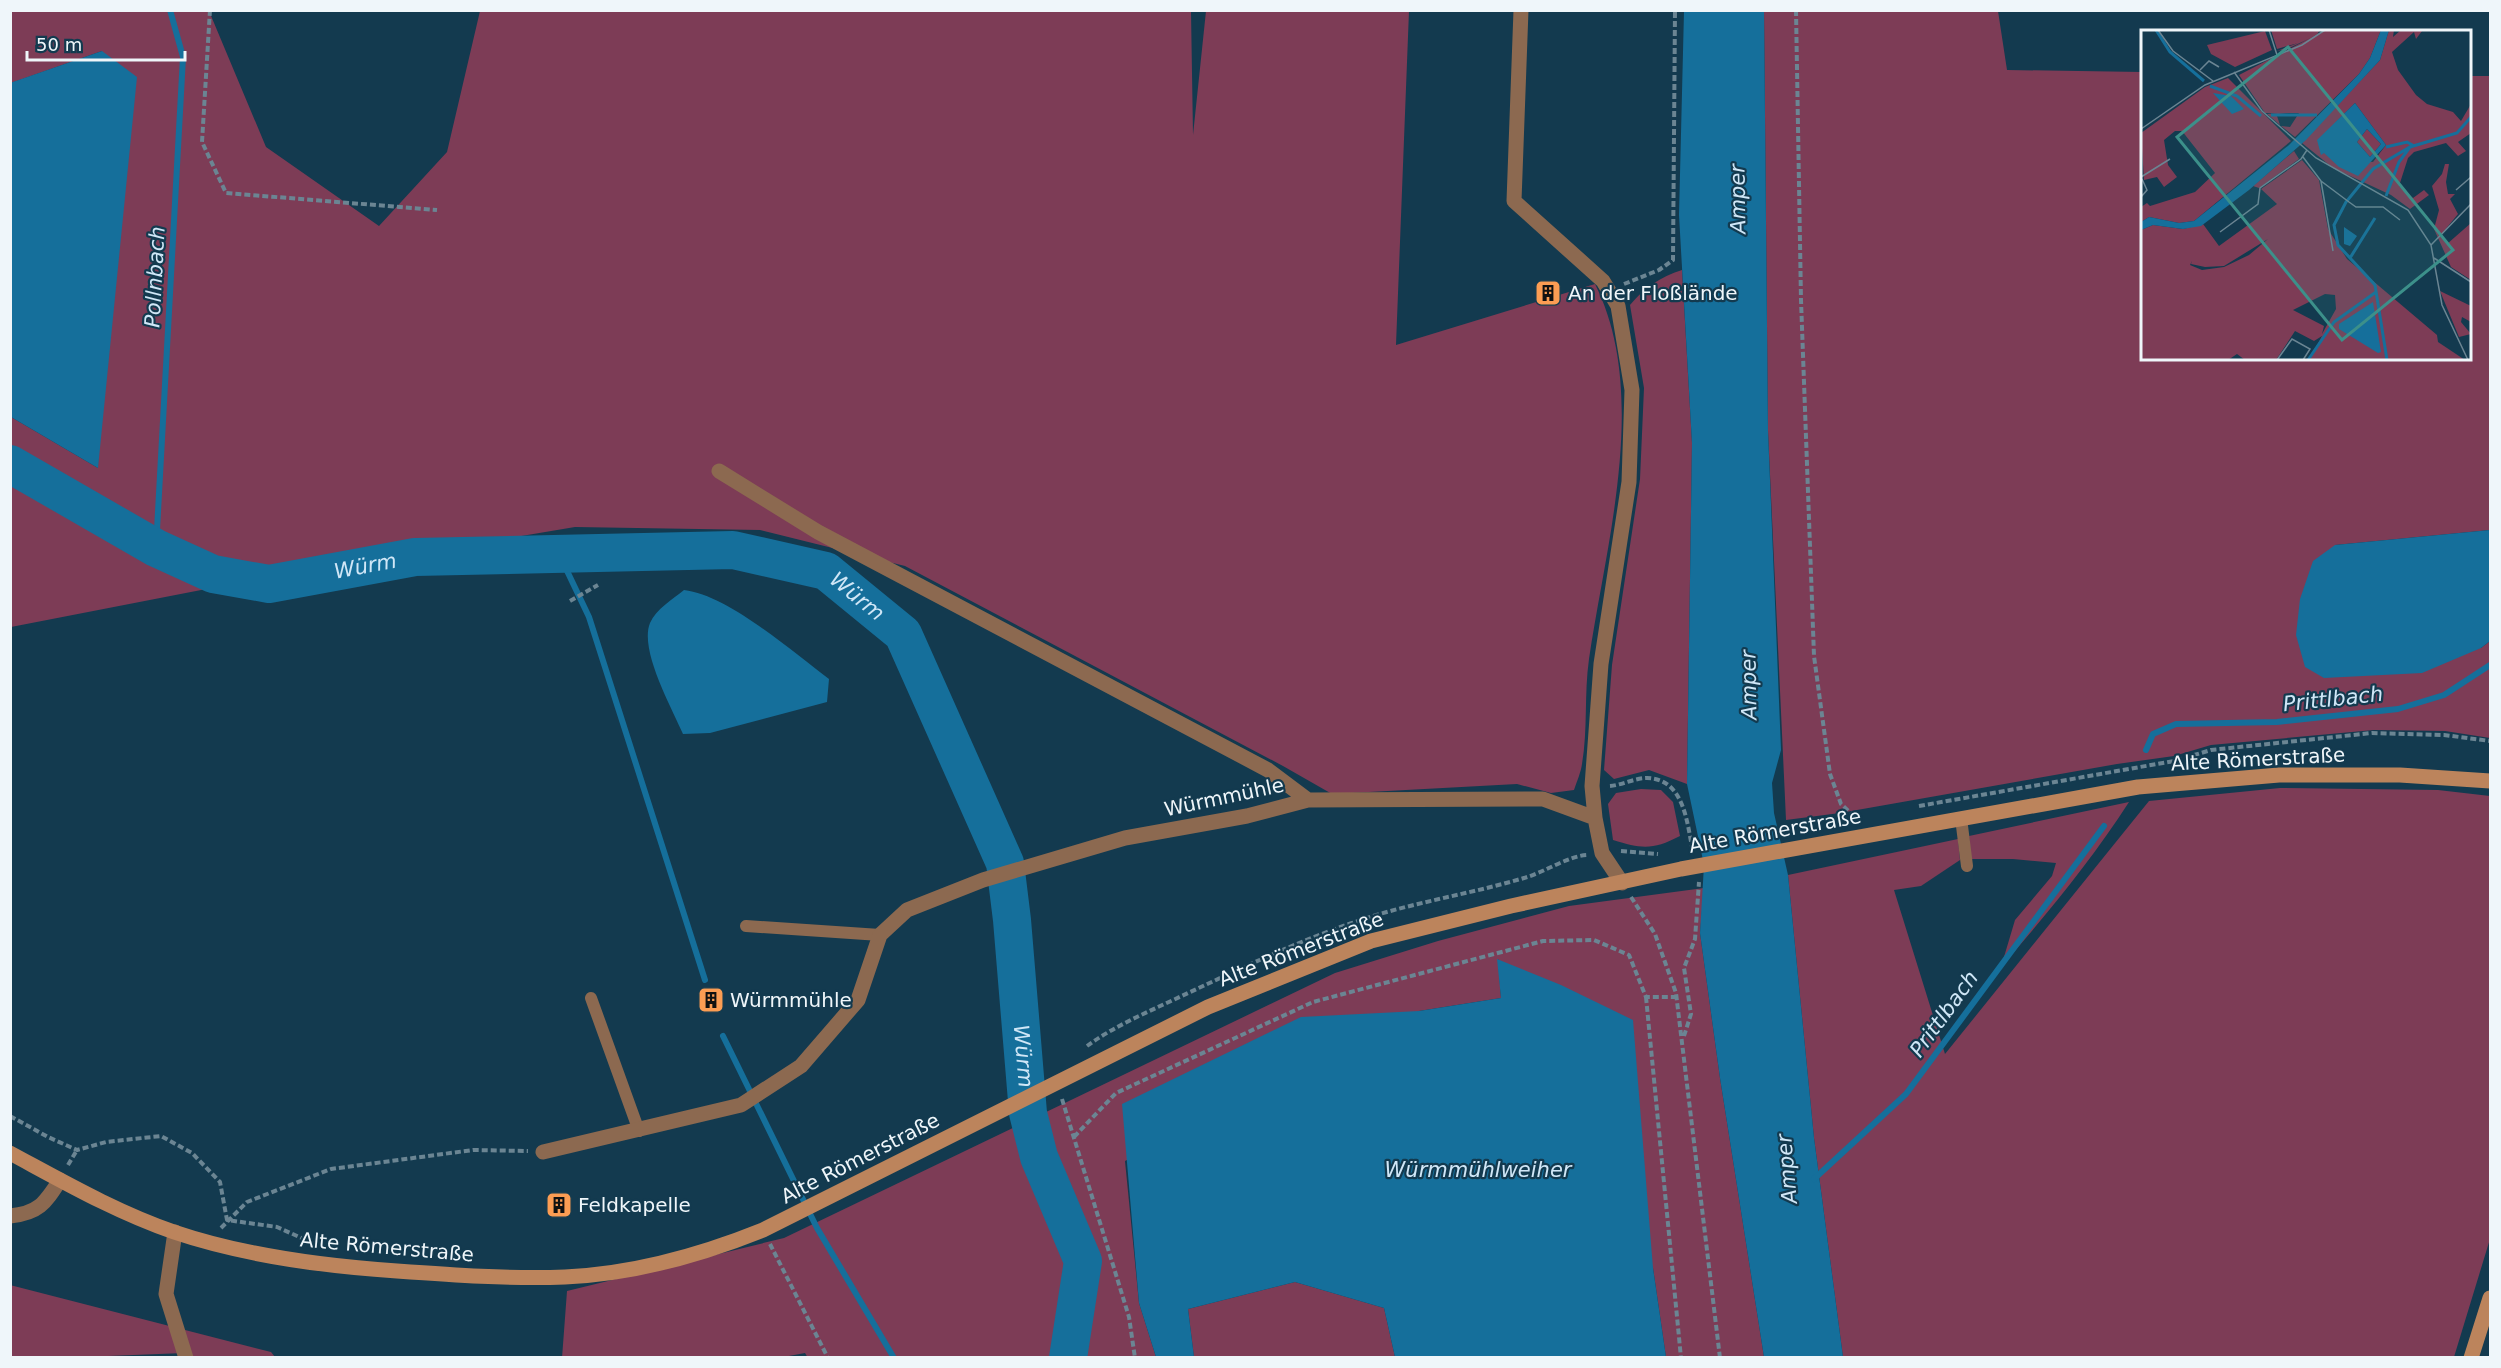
<svg xmlns="http://www.w3.org/2000/svg" width="2501" height="1368" font-family="'DejaVu Sans',sans-serif">
<rect width="100%" height="100%" fill="#133a4f"/>
<path fill="#7d3c56" d="M11 11H209L266 147 379 226 447 152 480 11H1191L1193 135 1206 11H1409L1396 345 1595 284C1650 394 1606 543 1589 659 1584 694 1588 729 1582 764 1581 772 1577 781 1574 790L1551 793 1517 784 1332 794 1283 766 905 566 760 530 575 527 232 584 11 627V417L98 468 102 51 11 83Z
M1764 11H1998L2007 70 2142 72V358H2470V76H2490V530L2335 545 2481 648 2490 641V738L2445 731 2374 730 2211 745 2174 756 2117 764 1840 813 1786 820 1768 431Z
M1682 270 1692 443 1687 784 1649 770 1614 779 1604 770 1612 665 1640 479 1644 388 1630 305C1644 288 1660 277 1682 270Z
M2280 788 2438 790 2490 796V1239L2454 1357H1843L1814 1138 1788 875 1958 839 1960 860 1921 886 1894 890 1945 1054 2149 801Z
M1641 789 1661 790 1673 802 1680 836C1653 850 1642 849 1613 840L1608 804 1616 793Z
M2129 802C2091 861 2047 914 2001 967L2015 920 2052 876 2056 863 2013 859H1971L1969 836Z
M1704 888 1700 933 1720 1078 1764 1357H1666L1653 1268 1498 959 1501 998 1419 1011 1125 1161 1139 1303 1156 1357 808 1358 805 1353 778 1358H562L567 1291 784 1238 1335 973 1438 941 1569 906Z
M1295 1282 1384 1308 1395 1357H1194L1188 1309Z
M10 1285 271 1352 275 1357H186L184 1353 83 1357H11Z"/>
<path fill="#156f9b" d="M1684 11H1764L1768 431 1781 750 1772 783 1774 813 1788 875 1814 1138 1843 1357H1764L1720 1078 1700 933 1704 865 1687 784 1692 443 1679 215Z
M102 51 137 77 98 468 11 417 10 83Z
M2490 530V641L2481 648 2422 673 2324 678 2305 667 2296 635 2300 599 2313 561 2335 545Z
M684 590C728 595 793 652 829 679L827 702 710 733 683 734C672 708 639 650 650 623 656 609 673 599 684 590Z
M1497 959 1561 985 1633 1020 1653 1268 1666 1357H1395L1384 1308 1295 1282 1188 1309 1194 1357H1156L1139 1303 1122 1104 1301 1017 1419 1011 1501 998Z"/>
<g fill="none" stroke-linecap="round" stroke-linejoin="round">
<path stroke="#156f9b" stroke-width="6" d="M156 548 183 57 170 10
M559 554 589 617 705 980
M2146 750 2153 734 2176 724 2277 722 2398 709 2444 695 2490 665
M723 1036 817 1228 894 1358
M1814 1179 1906 1094 2104 826"/>
<path stroke="#156f9b" stroke-width="38" id="s1" d="M10 464 156 548 213 574 269 584 415 557 733 550 826 571 903 634 1005 863 1012 920 1028 1113 1039 1157 1083 1261 1068 1358"/>
<path stroke="#6b8593" stroke-width="4" stroke-dasharray="6 3" stroke-linecap="butt" d="M210 10 202 142 226 193 437 210
M1796 10 1801 300 1814 656 1830 774 1841 804 1857 819
M1624 284 1659 270 1673 260 1675 10
M570 601 598 585
M1610 786C1622 785 1635 778 1647 778 1685 779 1687 824 1693 852
M1919 806 2174 761 2211 750 2372 733 2444 735 2490 741
M1621 851 1658 854
M1631 897 1655 934 1676 993 1720 1358
M1646 997 1681 1358
M1684 1036 1691 1014 1684 968 1695 939 1699 882
M1087 1046C1117 1024 1155 1009 1188 993 1242 968 1296 942 1352 923 1408 903 1467 895 1524 878 1545 872 1568 856 1587 855
M1062 1099 1129 1317 1135 1358
M10 1116 48 1137 77 1150 106 1142 161 1136 192 1153 220 1182 227 1220 277 1227 315 1244
M1074 1137 1116 1093 1313 1002 1543 941 1594 940 1629 955 1646 997H1676
M68 1165 77 1150
M221 1228 247 1202 331 1169 473 1150 528 1151
M770 1244 828 1358"/>
<path stroke="#8c6950" stroke-width="12" d="M1961 818 1967 866
M746 926 880 935
M591 998 639 1131"/>
<path stroke="#8c6950" stroke-width="15" d="M1521 10 1514 201 1603 281 1618 306 1632 390 1629 482 1601 664 1592 786 1595 818 1602 853 1622 883
M719 471 818 532 1268 770 1308 800
M543 1152 741 1105 801 1066 858 1000 880 935 907 910 983 880 1125 838 1247 816 1308 800 1543 799 1595 818
M10 1216C39 1213 45 1203 60 1180
M175 1232 166 1294 186 1358"/>
<path stroke="#bc845c" stroke-width="15" d="M10 1153C64 1182 116 1212 174 1232 245 1256 322 1266 397 1271 453 1275 509 1279 565 1277 633 1274 701 1255 763 1230L1208 1007 1371 941 1511 906 1681 869 2138 787 2279 775H2400L2490 781
M2471 1358 2490 1298"/>
</g>
<defs>
<g id="building-square" transform="scale(1.35)"><rect x="-9" y="-9" width="18" height="18" rx="4" fill="#fc9d53" stroke="#133a4f"/><path d="M-4-6H4V6H1V3H-1V6H-4ZM-2.5-4.3h1.7v1.8h-1.7ZM.8-4.3h1.7v1.8H.8ZM-2.5-1h1.7V.8h-1.7ZM.8-1h1.7V.8H.8Z" fill="#111"/></g>
</defs>
<g fill-rule="evenodd">
<use href="#building-square" x="1548" y="293"/>
<use href="#building-square" x="711" y="1000"/>
<use href="#building-square" x="559" y="1205"/>
</g>
<g text-anchor="middle" stroke-width="4.5" stroke-linejoin="round" paint-order="stroke">
<g font-size="20" fill="#eff6fa" stroke="#133a4f" text-anchor="start">
<text x="1568" y="300">An der Floßlände</text>
<text x="730" y="1007">Würmmühle</text>
<text x="578" y="1212">Feldkapelle</text>
</g>
<g font-size="20" fill="#eff6fa" stroke="#133a4f">
<text transform="translate(2258 759) rotate(-3)" y="7">Alte Römerstraße</text>
<text transform="translate(1224 797) rotate(-12)" y="7">Würmmühle</text>
<text transform="translate(1775 831) rotate(-10)" y="7">Alte Römerstraße</text>
<text transform="translate(1301 949) rotate(-21)" y="7">Alte Römerstraße</text>
<text transform="translate(860 1158) rotate(-27)" y="7">Alte Römerstraße</text>
<text transform="translate(387 1247) rotate(5)" y="7">Alte Römerstraße</text>
</g>
<g font-size="21" font-style="italic" fill="#d0e7f7" stroke="#133a4f">
<text transform="translate(1738 199) rotate(-91)" y="7">Amper</text>
<text transform="translate(155 277) rotate(-87)" y="7">Pollnbach</text>
<text dy="7" stroke="none"><textPath href="#s1" startOffset="386">Würm</textPath></text>
<text dy="7" stroke="none"><textPath href="#s1" startOffset="890">Würm</textPath></text>
<text transform="translate(1749 685) rotate(-91)" y="7">Amper</text>
<text transform="translate(2333 699) rotate(-6)" y="7">Prittlbach</text>
<text transform="translate(1944 1014) rotate(-54)" y="7">Prittlbach</text>
<text dy="7" stroke="none"><textPath href="#s1" startOffset="1394">Würm</textPath></text>
<text transform="translate(1787 1169) rotate(-95)" y="7">Amper</text>
<text x="1478" y="1177">Würmmühlweiher</text>
</g>
</g>
<g transform="translate(2141 30)">
<rect width="330" height="330" fill="#133a4f"/>
<path d="M130 0H178V1L176 5 146 19 136 21 157 13 136 19ZM185 0H240L229 28 218 44 154 107 140 96 149 97 158 83H138L148 84 136 86 139 95 126 84 136 83H124L98 45ZM248 0H253L252 7 260 0 281 1 275 9 273 2 251 22 257 40 275 65 286 74 312 82 320 91 330 74V103L317 112 325 121 317 126 305 113 273 122 267 128 258 156 272 168 283 160 288 165 269 179 250 165 192 138 161 113 239 30ZM214 73 245 115 232 132 190 128 183 122 195 92ZM124 1 131 20 94 37 70 24 66 15ZM87 48 150 111 53 191 38 193 8 187 0 192V177L6 173 9 176 54 162 74 143 41 101H34L23 110 27 135 36 147 23 157 16 147 3 150 0 103 64 57ZM226 99 240 114 229 127 216 112ZM153 121 158 129 118 158 112 156ZM161 130 178 150 187 199 206 229 296 305 297 312 324 330H168L181 306 173 311 154 301 135 330H104L96 324 87 330H0V200L12 195 42 199 62 194 78 216 136 174 120 159ZM127 209 108 225 83 237 61 240 49 235 51 231 50 234 64 237 83 236ZM184 264 194 265 195 279 181 304 183 296 152 280ZM304 134H308L305 152 307 164H314L309 169 317 184 299 206 306 214 330 193V250L310 237 293 199 298 180 291 156 301 144ZM299 261 330 276V292L321 287 320 292 330 304 318 307Z" fill="#7d3c56" fill-rule="evenodd"/>
<path d="M240 0H248L239 30 165 110 108 160 60 196 42 199 12 195 0 200V192L8 187 38 193 53 191 148 115 218 44 229 28ZM72 63 90 66 103 79 91 84ZM214 73 245 115 217 146 198 137 183 123 180 125 176 110ZM226 99 240 114 229 127 216 112ZM203 197 216 206 209 216 203 214ZM232 272 240 322 237 323 198 299V294Z" fill="#156f9b" fill-rule="evenodd"/>
<path fill="none" stroke="#156f9b" stroke-width="3" d="M15 0 29 22 63 51M69 56 96 66 120 86M130 85H176M245 117 266 112 273 116M245 166 258 132 269 117M209 228 234 188M167 330 193 292 235 262M246 330 234 255 197 215 193 195 205 172 232 139 269 117 316 103 330 87"/>
<path fill="none" stroke="#6b8593" stroke-width="1.5" d="M17 0 32 21 72 51M128 0 136 25M59 40 68 31 78 37M93 42 121 81 175 128 267 180 290 215 301 275 327 330M0 99 64 55 161 15 184 0M162 127 180 151 208 172 215 177H242L259 190M0 147 29 129M180 151 192 221M315 160 330 147M0 167 6 160 1 149M79 202 117 174 119 158 160 129 166 120M290 215 330 174M293 228 330 252M136 330 151 309 169 319 162 330"/>
<path fill="#3c908a" fill-opacity="0.15" stroke="#3c908a" stroke-width="3" d="M147 17 312 220 201 310 36 107Z"/>
<rect width="330" height="330" fill="none" stroke="#eff6fa" stroke-width="3"/>
</g>
<rect width="2501" height="1368" fill="none" stroke="#eff6fa" stroke-width="24"/>
<path d="M27 51v9h158v-9" fill="none" stroke="#eff6fa" stroke-width="3"/>
<text x="36" y="51" font-size="18" fill="#eff6fa" stroke="#133a4f" stroke-width="4.5" paint-order="stroke">50 m</text>
</svg>
